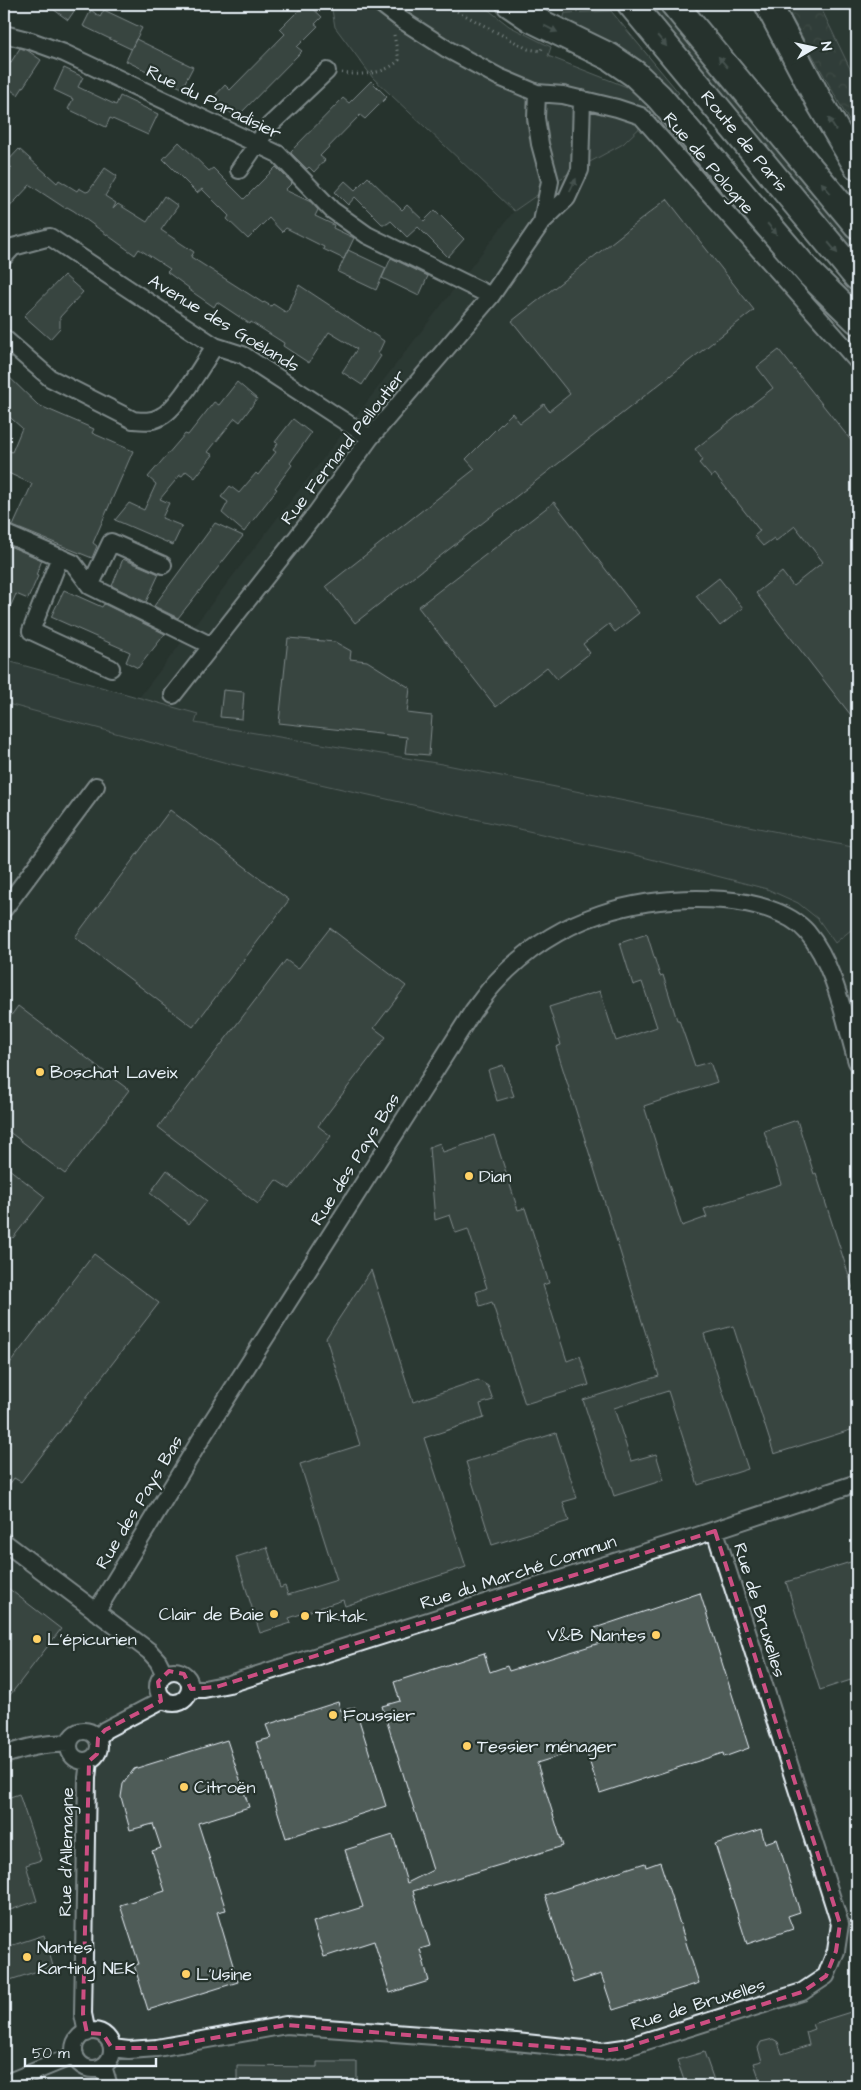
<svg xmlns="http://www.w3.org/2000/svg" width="861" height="2090" font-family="'Architects Daughter',sans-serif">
<defs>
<pattern id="forest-crowns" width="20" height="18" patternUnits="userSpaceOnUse" patternTransform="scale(1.25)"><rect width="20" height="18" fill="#3e4b47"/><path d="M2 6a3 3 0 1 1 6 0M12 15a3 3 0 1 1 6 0" fill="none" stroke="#5a6562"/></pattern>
</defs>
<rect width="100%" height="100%" fill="#26332d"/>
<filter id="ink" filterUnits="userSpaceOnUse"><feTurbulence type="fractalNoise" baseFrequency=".02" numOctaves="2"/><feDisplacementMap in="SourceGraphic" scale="10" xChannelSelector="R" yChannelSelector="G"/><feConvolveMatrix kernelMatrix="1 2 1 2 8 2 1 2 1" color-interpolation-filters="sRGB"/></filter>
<g filter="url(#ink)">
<path fill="#333f3a" d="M819 4H857V83Z
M655 113 857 345V848L442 764 194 723 197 714 138 699 514 211 566 175 623 144Z
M4 703 227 763 639 856 767 889 798 903 818 919 835 943 857 925V2086H4Z"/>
<path fill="#3e4b47" stroke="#939ea0" d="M331 4H481L509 26 551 47 548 56 627 87 655 113 623 144 566 175 514 211 373 78 335 27Z
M643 4H667L857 238V263Z
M611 11 679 93 673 97 561 28 565 13Z
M4 660 198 714 195 723 442 764 857 848V925L835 943 818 919 798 903 767 889 639 856 227 763 4 703Z"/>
<path fill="url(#forest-crowns)" stroke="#939ea0" d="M784 4H819L857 83V135Z"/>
<path fill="#505c59" stroke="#e8f1f8" d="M46 4H79L68 20Z
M305 4H308L322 17 315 24 318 26 297 47 302 51 236 118 214 97 225 85 230 90 285 34 280 29Z
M91 10 100 17 104 10 142 28 131 49 83 26Z
M136 39 193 67 182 88 126 61Z
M20 48 27 50 41 60 18 95 4 85V73Z
M64 68 83 77 78 87 116 105 120 96 158 114 148 135 110 118 106 127 68 109 73 99 54 90Z
M371 81 387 97 365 119 360 115 320 156 325 160 314 172 309 167 307 169 291 153 292 150 343 98 349 103Z
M179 142 209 171 213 168 244 199 276 167 292 183 285 190 311 202 318 210 315 216 334 225 333 228 354 238 344 259 323 249 324 247 286 228 282 232 269 218 248 239 227 219 229 216 202 189 197 193 163 159Z
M19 149 57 183 59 180 77 191 79 188 86 192 89 191 105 168 117 176 105 196 116 203 113 209 118 204 147 222 164 196 178 206 161 230 194 252 191 257 263 303 264 302 271 306 273 304 287 313 299 285 384 341 378 354 381 356 362 385 342 372 357 349 329 332 309 363 283 346 284 343 251 322 250 324 217 302 214 307 188 289 189 288 167 272 170 269 139 249 135 255 74 211 67 207 65 208 30 185 4 213V176L12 168 6 163Z
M368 177 402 210 407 205 424 221 435 210 464 239 448 257 418 227 407 237 391 221 387 224H382L355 197 348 205 335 192 345 181 355 190Z
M667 199 754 310 355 623 326 586 475 469 466 459 512 413 520 423 544 404 549 411 570 394 512 321Z
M348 250 386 268 376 290 338 272Z
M391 258 428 276 419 296 382 278Z
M64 275 83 292 60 317V328L50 339 24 316Z
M779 350 857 448V723L756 593 782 572 793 586 823 562 795 526 776 541 774 538 763 546 754 536 760 531 715 474 711 477 699 463 703 460 695 449 773 388 757 367Z
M4 372 38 405 94 429 92 433 133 451 93 543 97 546 92 558 13 526 32 484 4 471V448L12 452 22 428 4 412Z
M237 382 257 399 240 422 235 418 208 452 213 455 195 478 186 471 182 476 180 475 160 499 169 503 162 518 182 526 173 545 115 520 129 503 144 510 156 484 148 477 185 434 188 435 214 402 219 405Z
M293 419 311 433 290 463 292 465 275 488 277 489 244 532 222 513 228 502 221 497 230 486 239 493 256 473 258 475 276 452 273 450 278 443 275 442Z
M554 502 639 613 615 632 609 624 583 644 590 653 557 679 547 667 496 707 418 607Z
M215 523 243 536 178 618 154 606Z
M5 544 42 560 36 575 38 576 28 599 16 594 4 621V548Z
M123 559 159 574 146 602 150 604 112 586Z
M719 578 743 608 720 626 696 596Z
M64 590 102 607 104 604 165 634 138 668 126 662 130 652 51 617Z
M288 638 335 642 351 651 350 659 367 661 410 688 407 713 432 716 429 755 405 753 407 737 279 723Z
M223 690 244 692 242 719 220 717Z
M170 810 289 900 193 1027 75 937Z
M330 928 406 986 374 1028 386 1037 318 1126 331 1136 290 1189 276 1180 258 1204 158 1127 286 960 298 969Z
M647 934 660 976 663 975 677 1020H679L695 1066 710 1062 717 1082 644 1106 682 1226 707 1217 704 1209 781 1184 764 1131 797 1120 814 1174 816 1173 857 1301V1428L774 1454 733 1326 704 1334 748 1469 698 1485 668 1391 614 1408 631 1461 656 1454 664 1480 614 1496 583 1400 659 1376 556 1047 561 1045 549 1007 600 991 616 1041 657 1027 642 982 633 985 620 943Z
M18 1006 129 1090 65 1174 4 1128V1025Z
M503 1065 514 1096 497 1101 488 1070Z
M494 1135 518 1210 525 1208 549 1283 543 1285 567 1361 580 1356 589 1385 525 1404 492 1302 480 1306 476 1292 487 1288 468 1229 456 1233 450 1215 435 1220 429 1147 440 1143 443 1152Z
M4 1165 45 1197 13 1238 4 1231Z
M167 1170 207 1201 189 1224 150 1193Z
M94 1254 159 1303 21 1482 14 1478 4 1492V1371Z
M371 1270 413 1402 478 1380 488 1386 493 1400 480 1404 484 1418 424 1438 466 1567 345 1606 343 1600 289 1618 291 1623 260 1633 236 1557 267 1547 280 1588 285 1586 288 1595 337 1580 300 1464 360 1445 326 1338Z
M556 1433 577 1498 563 1502 569 1521 492 1545 466 1462Z
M857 1560V1678L820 1690 786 1582Z
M4 1585 61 1629 4 1703Z
M700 1593 749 1748 724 1757 723 1753 600 1793 585 1748 537 1763 563 1846 413 1891 430 1946 420 1949 429 1981 390 1993 374 1941 324 1957 313 1922 363 1907 345 1850 393 1835 407 1883 433 1870 382 1706 400 1701 394 1682 484 1653 490 1672 507 1666 509 1671 600 1643 595 1628Z
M338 1702 341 1711 355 1707 386 1806 286 1838 256 1742 271 1738 266 1725Z
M227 1740 249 1807 198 1823 226 1910 217 1912 238 1982 148 2010 134 1965 139 1964 120 1905 165 1891 152 1851 161 1848 153 1824 130 1830 121 1797 123 1784 134 1769Z
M19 1794 41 1860 26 1865 37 1901 4 1912V1799Z
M761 1829 765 1843 777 1839 800 1912 788 1916 793 1929 747 1944 715 1844Z
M660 1862 699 1983 613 2010 601 1974 573 1983 545 1895 645 1863 646 1867Z
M44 1935 53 1966 4 1982V1948Z
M857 2010V2086H762L754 2063 762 2061 758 2048 761 2042 773 2039 778 2042 782 2054 809 2045 806 2032 814 2029 812 2024Z
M704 2052 716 2086H686L677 2060Z
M317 2062H357V2086H237V2066L317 2067Z"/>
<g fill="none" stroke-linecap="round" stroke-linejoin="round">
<g stroke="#e8f1f8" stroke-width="20">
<path id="street" d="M381 4 402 20 447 49 499 77 537 93 563 95 617 108 641 116 857 361
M4 34 31 41 64 53 278 154 332 210 367 235 491 296
M537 93 536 118 540 144 550 181 542 222
M239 170 270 125 327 71
M4 257 13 247 50 237 215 346 243 355 370 438
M4 338 50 378 133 420C143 421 151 422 160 417 178 409 203 363 215 346
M4 533 73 563 90 586 212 646
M60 557 31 631 111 668
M90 586 111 542 163 565
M173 695 317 512 370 438 491 296 542 222 567 198 580 170 582 99
M4 909 96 786
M4 1542 149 1651 158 1661 164 1673
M96 1612 204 1434 473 1011C481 1001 488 990 497 981 557 916 638 894 724 900 750 902 789 911 807 932 835 965 845 1021 857 1062
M158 1687a16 16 0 1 1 32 0a16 16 0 1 1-32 0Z
M190 1689H204L229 1684 697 1536 857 1483
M69 1746a15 15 0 1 1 30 0a15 15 0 1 1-30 0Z
M98 1738 105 1730 164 1699
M4 1755C25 1748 47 1742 69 1744
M74 2050a19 19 0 1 1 38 0a19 19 0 1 1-38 0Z
M87 2033 83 2014 87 1778 89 1761
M112 2048 129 2050 157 2048 286 2025 516 2042 603 2051 624 2048 802 1992 826 1976 836 1951 840 1924 715 1531
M103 2066 109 2086
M4 2084 75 2055"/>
</g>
<g stroke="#e8f1f8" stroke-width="30">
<g id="primary">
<path d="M510 4 532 19 610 57 635 74 659 97 810 274 857 320"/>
<path id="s1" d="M631 4 857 277"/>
<path d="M674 4 857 225"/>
<path d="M768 4 821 105 857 166"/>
</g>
</g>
<path stroke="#e8f1f8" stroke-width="3" stroke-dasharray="1 4" stroke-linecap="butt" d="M444 4 528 49 541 51 542 48
M342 73C361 76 386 74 399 60L394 35"/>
<use href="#street" stroke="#26332d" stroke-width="16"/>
<use href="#primary" stroke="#26332d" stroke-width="26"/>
</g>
<defs><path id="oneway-solid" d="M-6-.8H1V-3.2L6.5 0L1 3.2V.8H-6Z" transform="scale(1.25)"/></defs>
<g fill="#6a7674">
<use href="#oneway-solid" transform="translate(551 29) rotate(26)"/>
<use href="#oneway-solid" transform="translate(662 41) rotate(50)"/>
<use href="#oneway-solid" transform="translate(723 62) rotate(-130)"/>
<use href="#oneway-solid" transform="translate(832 124) rotate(-121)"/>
<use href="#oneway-solid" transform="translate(573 185) rotate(-64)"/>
<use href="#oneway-solid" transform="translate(826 188) rotate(-130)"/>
<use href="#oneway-solid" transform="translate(772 229) rotate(50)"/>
<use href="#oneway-solid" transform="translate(833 248) rotate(50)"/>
</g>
</g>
<path d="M0 0H861V2090H0ZM715 1531 840 1924 836 1951 826 1976 802 1992 624 2048 603 2051 286 2025 157 2048H112L103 2034 87 2033 83 2014 89 1761 97 1754 98 1738 105 1730 161 1701 158 1682 169 1671 184 1674 191 1689 216 1687Z" fill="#26332d" fill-opacity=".55" fill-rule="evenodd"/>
<path fill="none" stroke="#cc4e82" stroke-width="4" stroke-dasharray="10 6" stroke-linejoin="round" d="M715 1531 840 1924 836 1951 826 1976 802 1992 624 2048 603 2051 286 2025 157 2048H112L103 2034 87 2033 83 2014 89 1761 97 1754 98 1738 105 1730 161 1701 158 1682 169 1671 184 1674 191 1689 216 1687Z"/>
<g fill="#ffd166" stroke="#26332d" stroke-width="2">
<circle cx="40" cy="1072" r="5"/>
<circle cx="469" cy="1176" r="5"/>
<circle cx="274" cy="1614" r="5"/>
<circle cx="305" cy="1616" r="5"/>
<circle cx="656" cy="1635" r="5"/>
<circle cx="37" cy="1639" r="5"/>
<circle cx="333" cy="1715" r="5"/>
<circle cx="467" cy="1746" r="5"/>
<circle cx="184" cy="1787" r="5"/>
<circle cx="27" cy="1957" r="5"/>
<circle cx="186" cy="1974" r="5"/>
</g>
<g text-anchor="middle" stroke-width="4.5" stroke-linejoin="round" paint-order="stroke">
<g font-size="18" fill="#e8f1f8" stroke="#26332d">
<text transform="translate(214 102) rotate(26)" y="6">Rue du Paradisier</text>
<text dy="6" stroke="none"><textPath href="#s1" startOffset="178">Route de Paris</textPath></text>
<text transform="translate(709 163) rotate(49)" y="6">Rue de Pologne</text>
<text transform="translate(224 323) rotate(31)" y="6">Avenue des Goélands</text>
<text transform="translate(343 447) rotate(-52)" y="6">Rue Fernand Pelloutier</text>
<text transform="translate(355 1159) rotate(-58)" y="6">Rue des Pays Bas</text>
<text transform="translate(139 1502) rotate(-59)" y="6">Rue des Pays Bas</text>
<text transform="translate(518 1572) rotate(-18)" y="6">Rue du Marché Commun</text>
<text transform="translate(760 1610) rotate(73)" y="6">Rue de Bruxelles</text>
<text transform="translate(66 1852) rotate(-89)" y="6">Rue d'Allemagne</text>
<text transform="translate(698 2004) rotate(-17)" y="6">Rue de Bruxelles</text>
</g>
<g font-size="18" fill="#e8f1f8" stroke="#26332d" text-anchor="start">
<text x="50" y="1078">Boschat Laveix</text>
<text x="479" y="1182">Dian</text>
<text x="264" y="1620" text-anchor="end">Clair de Baie</text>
<text x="315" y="1622">Tiktak</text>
<text x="646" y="1641" text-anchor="end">V&amp;B Nantes</text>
<text x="47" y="1645">L'épicurien</text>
<text x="343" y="1721">Foussier</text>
<text x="477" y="1752">Tessier ménager</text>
<text x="194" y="1793">Citroën</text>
<text x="37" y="1953">Nantes<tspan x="37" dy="21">Karting NEK</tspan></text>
<text x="196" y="1980">L'Usine</text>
</g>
</g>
<rect width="861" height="2090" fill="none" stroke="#26332d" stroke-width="20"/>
<rect x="10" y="10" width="841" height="2070" fill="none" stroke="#e8f1f8" stroke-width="2" filter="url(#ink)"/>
<g transform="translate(814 48) rotate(81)" stroke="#26332d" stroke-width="4" paint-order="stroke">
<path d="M0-4L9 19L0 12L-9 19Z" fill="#e8f1f8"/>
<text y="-8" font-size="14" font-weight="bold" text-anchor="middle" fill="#e8f1f8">N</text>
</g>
<path d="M25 2058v8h131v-8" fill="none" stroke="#e8f1f8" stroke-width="2.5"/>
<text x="32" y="2058" font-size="15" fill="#e8f1f8" stroke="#26332d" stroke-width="4" paint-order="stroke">50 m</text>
</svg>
